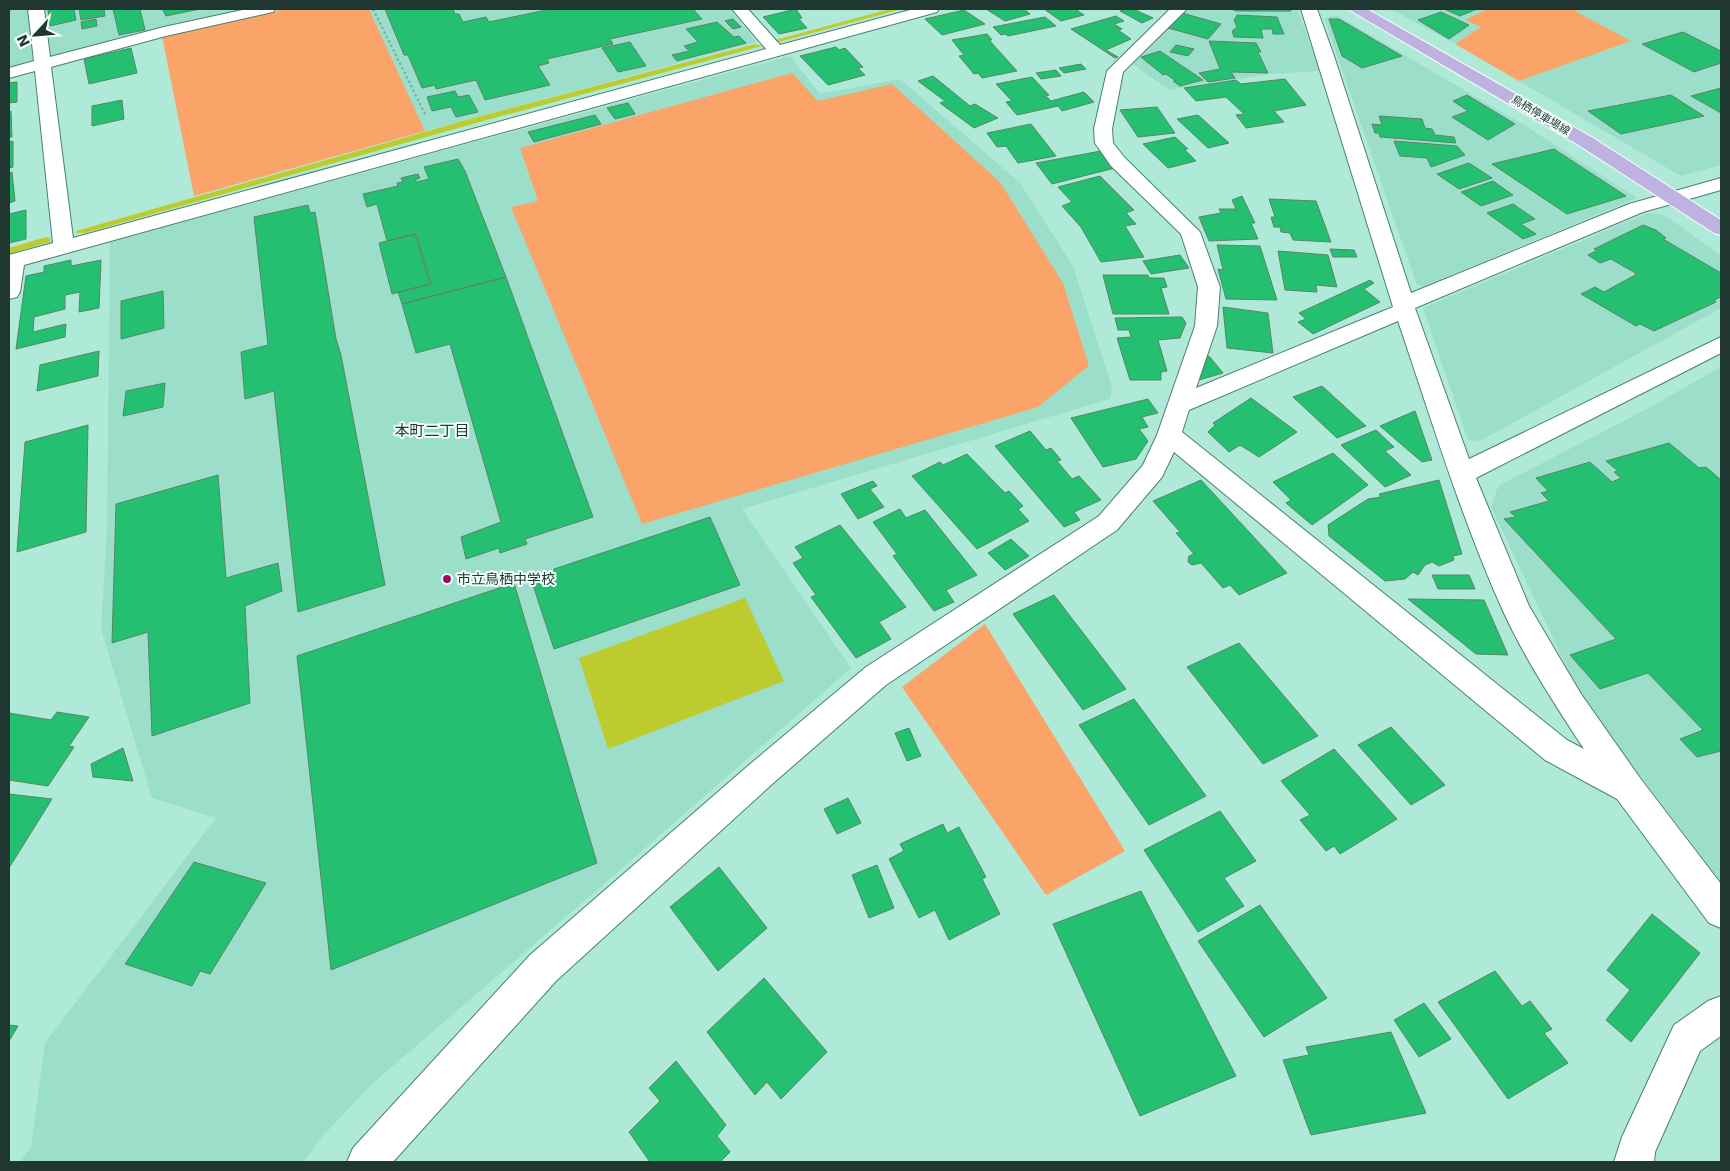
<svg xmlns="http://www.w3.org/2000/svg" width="1730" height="1171" font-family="'DejaVu Sans','Noto Sans JP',sans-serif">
<rect width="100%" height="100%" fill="#afe9d8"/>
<path fill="#9bdfcb" d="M9 9H253L158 29 9 69Z
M369 9H729L757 42 425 131Z
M1186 9H1297L1320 71 1269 74 1169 90 1131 63Z
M1391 9H1487L1466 20 1481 27 1455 44Z
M1581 9H1721V165L1681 176 1519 81 1630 41 1574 11Z
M1336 15 1524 125 1637 198 1424 286 1417 285 1324 18Z
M790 56 820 94 900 79 1020 183 1073 266 1112 387 1110 399 742 509 851 668 603 885 373 1083 319 1140 303 1162H20L31 1147 45 1043 216 818 152 798 101 629 107 529 110 242Z
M1648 213 1665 215 1721 256V308L1480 441 1468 440 1423 308Z
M1721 367V882L1582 699 1491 507 1498 486 1643 411Z"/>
<path fill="#faa46a" d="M285 9H369L425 131 194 196 162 36Z
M1487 9H1581L1575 11 1631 41 1519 81 1455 44 1481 27 1465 20Z
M792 73 818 101 892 84 1000 182 1063 283 1089 366 1038 407 642 524 511 207 538 201 520 148Z
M985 624 1125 851 1046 895 902 687Z"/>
<path fill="#becb2e" d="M745 598 784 681 608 749 579 658Z"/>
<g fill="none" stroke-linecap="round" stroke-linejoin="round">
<path fill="#becb2e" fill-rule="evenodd" d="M890 9H902L779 42 775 40Z
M755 44 762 46 476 123 85 233H77L76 231 470 119Z
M46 237 50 238V242L9 254V248Z"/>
</g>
<path fill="#24bf70" stroke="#5a8467" d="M48 9H74L76 20 50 26Z
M79 9H104L105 16 81 20Z
M113 9H140L145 30 119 35Z
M159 9H200L166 16 163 10Z
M385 9H453L455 14H459L463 22 486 17 489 22 546 10 545 9H693L702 19 610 39 613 44 547 59 549 63 538 66 550 85 485 100 476 80 436 89 435 85 422 88 408 55H404Z
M796 9 802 18 799 19 807 28 779 34 763 17Z
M986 9H1024L1030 14 1005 21Z
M1044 9H1075L1084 15 1061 21Z
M1126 9H1133L1153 18 1142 23 1120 11Z
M1231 9H1290L1291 11H1236Z
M1444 9H1477L1460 16Z
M964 10 985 24 942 35 925 19Z
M1441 12 1469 25 1449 39 1418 20Z
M1182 13 1221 24 1208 39 1168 28Z
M1237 15 1277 17 1284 34H1273L1272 29H1261L1263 38 1234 37 1232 31 1237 27 1234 20Z
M1116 16 1124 21 1114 24 1122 29 1118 30 1131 39 1106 50 1118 57 1115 58 1071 29Z
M1045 17 1056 26 1008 36 1005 34 1001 35 993 27Z
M96 19 97 26 82 29 81 22Z
M733 19 741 27 733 29 725 21Z
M1329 19H1339L1402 56 1362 68 1342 56Z
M717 22 734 37 739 36 746 43 677 61 672 55 689 51 684 46 698 42 686 29Z
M1683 32 1721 51V63L1694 72 1642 44Z
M987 34 992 40H989L1017 71 982 78 978 73 974 74 959 56 964 55 952 40Z
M1209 41 1256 43 1261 52H1258L1268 73 1231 72 1235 78 1208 82 1199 73 1220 69Z
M630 42 646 66 618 72 602 48Z
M1176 45 1194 49 1188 56 1170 52Z
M836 47 839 50 845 48 863 67 858 68 865 75 828 85 800 56Z
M131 48 137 73 89 84 84 59Z
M1160 51 1203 80 1180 86 1173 81H1176L1166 74 1163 75 1141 57Z
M1081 64 1086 69 1064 73 1059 68Z
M1056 70 1061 76 1041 79 1036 73Z
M933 76 970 106 975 104 998 118 974 128 940 103 945 101 918 81Z
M1032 77 1049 95 1046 96 1051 101 1084 92 1094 102 1062 111 1058 106 1017 115 1006 102 1012 101 996 84Z
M1285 79 1306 105 1274 111 1284 122 1246 128 1236 115 1244 114 1226 97 1196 101 1184 88 1236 80 1241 84Z
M17 82V102L9 103V83Z
M1721 88V113L1691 96Z
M455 91 458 97 469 95 478 112 456 117 451 107 432 111 427 97Z
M1467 95 1515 124 1488 140 1452 117 1468 111 1453 101Z
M1671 95 1704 116 1621 134 1588 111Z
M122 100 124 119 92 126V106Z
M628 103 635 114 615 119 607 108Z
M1157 107 1175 133 1138 137 1120 110Z
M11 111 12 137H9V112Z
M595 115 601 124 534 142 528 132Z
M1198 115 1229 143 1208 148 1177 119Z
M1379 116 1422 119 1425 128 1432 129 1435 135 1454 137 1456 143 1380 137 1379 133H1375L1372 124 1382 125Z
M1031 124 1056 156 1018 163 1006 146 997 147 987 133Z
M1175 137 1188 149H1184L1196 161 1168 168 1143 144Z
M13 141V167L9 168V142Z
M1394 141 1457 146 1465 155 1431 167 1427 158 1400 156Z
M1554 149 1626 196 1567 214 1492 164Z
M1101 151 1115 168 1052 184 1036 163Z
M458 159 465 171 506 277 402 304 398 292 431 284 416 234 387 241 377 204 367 207 363 194 398 186 397 183 403 182 401 178 418 174 420 178 415 180 416 182 429 179 424 167Z
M1469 163 1492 178 1459 189 1437 174Z
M12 172 15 201 9 203V173Z
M1100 176 1134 210 1126 213 1136 224 1125 226 1144 257 1101 262 1081 227 1062 206 1072 202 1058 187Z
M1493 181 1513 195 1481 206 1461 192Z
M1242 196 1255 223H1251L1258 239 1209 241 1199 217 1221 213 1219 209H1236L1232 200Z
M1269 199 1316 201 1331 242 1293 240 1290 233 1281 232 1280 227H1274L1271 217H1275Z
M1513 204 1535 219 1521 224 1536 234 1523 239 1487 213Z
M308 205 310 213 315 212 336 339 341 355 385 585 298 612 274 391 245 399 241 352 268 345 254 217Z
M26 210V239L9 243V214Z
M1643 225 1656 230 1666 238 1663 239 1721 273V297L1714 300 1716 302 1654 331 1640 324 1636 326 1581 294 1595 287 1604 292 1637 274 1611 259 1600 263 1588 255 1598 250 1594 249Z
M415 234 430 284 392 294 379 243Z
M1217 245 1260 246 1277 300 1226 299 1218 269 1223 270Z
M1330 249 1354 250 1357 257H1333Z
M1278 251 1328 255 1337 287 1316 285 1317 292 1285 290Z
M1180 255 1189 268 1151 274 1143 261Z
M71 260V266L101 260 99 308 79 312 80 292 65 295V309L34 317 33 332 66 324 65 337 16 349 26 276 44 272V266Z
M1103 275H1148L1149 278H1164L1167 287 1161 288 1169 314H1113Z
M506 277 593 517 525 539 527 544 500 553 499 548 466 559 461 537 501 522 450 344 416 353 402 304Z
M1370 280 1374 283 1364 289 1380 302 1313 334 1298 322 1306 319 1299 313Z
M163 291 164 328 121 339V301Z
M1223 307 1268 313 1273 353 1227 348Z
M1182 317 1186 323 1180 338 1158 340 1167 371 1161 372V380H1130L1117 338 1131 337 1129 330H1118L1115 318Z
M99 351 98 376 37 391 40 365Z
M1209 356 1223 373 1199 380 1203 357Z
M165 383 163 407 123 416 126 391Z
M1322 386 1366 426 1337 438 1293 397Z
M1251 398 1297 432 1259 457 1240 445 1229 452 1208 432 1215 425 1213 423Z
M1148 399 1158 413 1142 417 1148 427 1139 429 1148 441 1136 459 1103 467 1071 418Z
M1415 411 1432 460 1422 462 1380 426Z
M88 425 86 532 17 552 25 442Z
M1376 430 1394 447 1385 451 1411 475 1385 487 1341 445Z
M1030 431 1046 450 1051 448 1061 460 1057 461 1072 479 1079 476 1101 500 1074 512 1080 520 1064 527 995 446Z
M1669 443 1699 468 1706 467 1721 480V751L1697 757 1680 739 1703 730 1648 673 1600 689 1570 655 1616 639 1504 519 1516 517 1510 512 1549 501 1541 493 1548 491 1536 478 1590 462 1612 482 1621 478 1614 472 1618 471 1606 461Z
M1333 453 1368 485 1312 525 1286 503 1291 500 1273 482Z
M967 454 1005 493 1009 491 1023 506 1018 509 1029 521 977 549 912 476 940 462 943 465Z
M218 475 226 578 278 563 282 591 245 606 250 703 152 736 148 632 112 643 116 504Z
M1201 480 1287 573 1239 595 1230 585 1223 588 1201 563 1192 565 1188 562 1189 556 1194 554 1176 533 1180 532 1153 501Z
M1439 480 1462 554 1453 556 1454 560 1439 566 1432 562 1425 565 1418 575 1413 572 1405 579 1385 581 1329 536 1328 525 1368 499 1381 497 1379 494Z
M873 481 877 486 870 489 884 507 858 519 841 494Z
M900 509 906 518 925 510 977 575 946 590 954 602 934 611 893 556 897 554 873 522Z
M710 517 740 585 554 649 532 582 554 574V569Z
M840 525 906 607 879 622 891 639 856 658 811 597 816 595 793 563 803 558 795 547Z
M1011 539 1029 556 1005 570 988 553Z
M1432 575H1469L1475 589H1438Z
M514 583 597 863 331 970 297 656Z
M1054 595 1126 689 1083 710 1013 614Z
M1408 599 1484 600 1508 655 1476 654Z
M1239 643 1318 736 1263 764 1187 667Z
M1134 699 1206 796 1149 825 1079 725Z
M57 712 89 717 69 746 74 747 48 786 9 780V713L51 720Z
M1391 727 1445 785 1411 805 1358 745Z
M909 728 921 756 907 761 895 733Z
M123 748 133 781 93 777 91 764Z
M1334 749 1397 819 1340 854 1334 846 1326 851 1300 820 1310 815 1281 781Z
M9 794 52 799 9 868Z
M848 798 861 823 837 834 824 809Z
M1220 811 1256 861 1224 878 1244 906 1198 932 1144 850Z
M943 824 947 833 959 827 986 877 982 879 1000 914 949 940 935 910 919 918 889 859 904 851 900 844Z
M194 862 266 883 210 974 200 971 192 986 125 964Z
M877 865 894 908 869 918 852 875Z
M719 867 767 928 718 971 670 907Z
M1141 891 1236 1076 1140 1116 1053 924Z
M1260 905 1327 998 1264 1037 1198 941Z
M1652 914 1700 953 1631 1042 1606 1020 1630 990 1607 970Z
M1495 971 1522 1006 1530 1001 1552 1029 1544 1033 1568 1063 1508 1099 1438 1002Z
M764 978 827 1052 781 1099 767 1082 755 1095 707 1032Z
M1424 1003 1451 1039 1419 1057 1394 1020Z
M9 1025 18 1026 9 1041Z
M1391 1032 1426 1113 1311 1135 1283 1060 1309 1055 1306 1047Z
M676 1061 726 1125 717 1136 730 1152 720 1162H650L629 1132 660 1101 649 1088Z"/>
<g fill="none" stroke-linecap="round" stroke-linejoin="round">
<g stroke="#498071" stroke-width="2">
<path id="minor" d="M28 9H44L50 57 164 27 247 9H275L273 12 166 36 51 67 73 238 766 49 732 9H748L780 45 914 9H939L937 12 24 265 20 292 17 297 9 299V255L53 243 35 71 9 78V68L34 61Z
M1170 9H1187L1123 72 1112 129 1113 143 1125 158 1200 232 1220 287 1217 326 1196 388 1393 307 1301 9H1317L1334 56 1411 293 1629 204 1721 178V190L1643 212 1415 308 1469 459 1721 337V353L1476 478 1529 606 1581 694 1640 778 1721 884V928L1709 923 1617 799 1545 760 1174 452 1162 477 1117 530 886 685 771 785 556 981 393 1162H347L353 1148 530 955 749 765 866 667 1099 516 1143 465 1157 435 1195 326 1198 287 1181 234 1111 166 1095 143 1094 129 1107 71ZM1398 321C1431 418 1461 518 1503 611 1525 659 1555 705 1584 749L1567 740 1182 432 1189 410Z
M1721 996V1036L1700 1051 1655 1152 1654 1162H1614L1622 1137 1674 1025 1708 1001Z"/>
</g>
<g stroke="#fff" stroke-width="2">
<path id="major" d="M1348 9H1367L1593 138 1721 220V235L1714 233 1580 146Z"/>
</g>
<path stroke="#7dab9e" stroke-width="2" stroke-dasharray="2.5 2.5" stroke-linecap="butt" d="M373 9 426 116"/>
<use href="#minor" fill="#fff" fill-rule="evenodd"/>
<use href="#major" fill="#beb3e0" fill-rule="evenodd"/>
</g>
<circle fill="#9b0d5d" stroke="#f3fffb" stroke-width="2" cx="447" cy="579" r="5"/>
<g text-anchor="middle" stroke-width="4" stroke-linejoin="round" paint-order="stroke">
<g font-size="11" fill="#203731" stroke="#f3fffb">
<text transform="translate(1541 115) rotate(31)" y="4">鳥栖停車場線</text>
</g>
<g font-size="14" fill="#203731" stroke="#f3fffb" text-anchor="start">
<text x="457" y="584">市立鳥栖中学校</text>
</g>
<g font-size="15" fill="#203731" stroke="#f3fffb">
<text x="432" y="436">本町二丁目</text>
</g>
</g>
<rect width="1730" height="1171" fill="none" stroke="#203731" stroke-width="20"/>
<g transform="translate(35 35) rotate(244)" stroke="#f3fffb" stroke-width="4" paint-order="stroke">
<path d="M0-4L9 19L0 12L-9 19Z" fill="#203731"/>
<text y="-8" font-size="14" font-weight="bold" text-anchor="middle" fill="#203731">N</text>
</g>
</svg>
